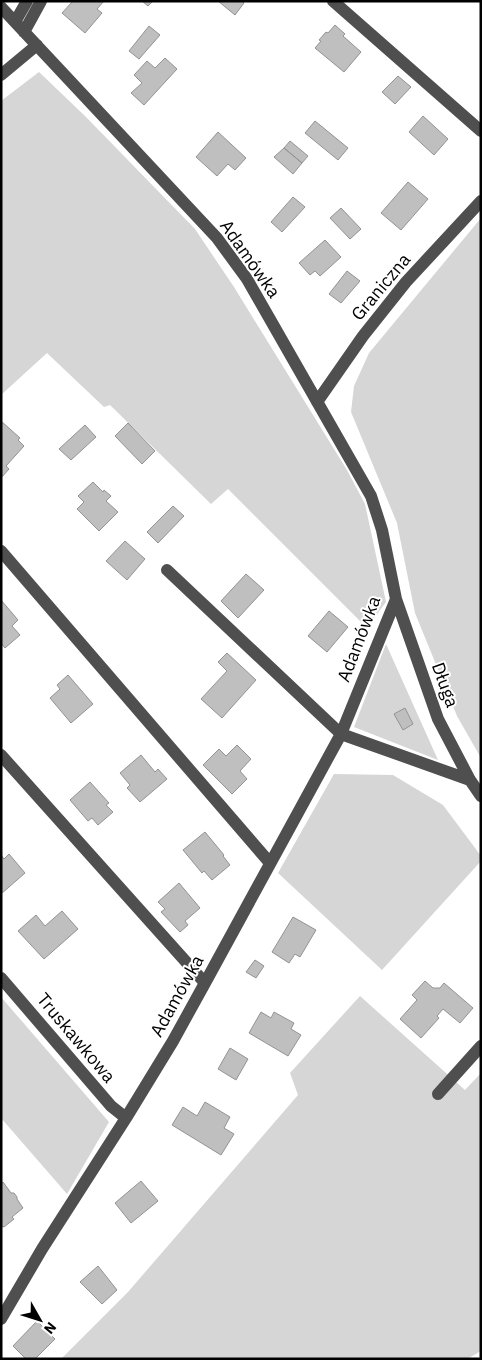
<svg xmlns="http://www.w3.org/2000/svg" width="482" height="1360" font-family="'IBM Plex Sans',sans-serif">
<rect width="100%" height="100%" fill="#fff"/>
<path fill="#d6d6d6" d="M39 72 86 117 195 229 234 287 347 470 365 504 386 602 367 628 228 489 211 504 110 405 104 407 47 353 1 395V101Z
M481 218V758L457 716 415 613 397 523 351 412 354 386 369 353Z
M386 644 438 760 354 727Z
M334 774 393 775 443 805 481 856V861L382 970 278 873Z
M360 996 465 1090 481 1073V1351L467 1359H61L128 1292 298 1095 290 1073Z
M1 997 109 1122 67 1194 1 1118Z"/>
<path fill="#bfbfbf" stroke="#939393" d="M73 1H104L97 9 102 13 85 33 62 13Z
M142 1H153L148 6Z
M218 1H242L244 3 235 15Z
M335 25 345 34 343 36 361 52 344 72 315 48 321 41 319 40 326 32 328 33Z
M149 26 160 35 139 59 129 51Z
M165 58 177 69 144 105 131 93 142 83 134 75 147 61 155 68Z
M398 76 411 87 395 104 382 92Z
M423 116 448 139 434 155 409 132Z
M315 121 348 148 338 160 305 133Z
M218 132 246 158 235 170 228 164 217 176 196 157Z
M290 141 308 156 302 163 284 148Z
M284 148 302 163 293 174 274 157Z
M408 182 428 199 401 230 381 213Z
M293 197 305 207 282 232 271 222Z
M341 208 361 229 350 239 330 218Z
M325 240 341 257 320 276 315 271 310 275 299 263Z
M347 271 360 281 341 303 329 294Z
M1 421 20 438 18 440 24 446 6 466 9 469 1 478Z
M128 423 155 451 142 464 115 436Z
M85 425 96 437 71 460 59 449Z
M93 482 103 492 104 490 111 496 106 501 118 512 99 531 77 509 84 502 78 496Z
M173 506 184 516 158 543 147 532Z
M125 541 145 559 127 580 106 561Z
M246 574 264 590 238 618 221 601Z
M1 600 18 620 12 626 20 635 5 648 1 643Z
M329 611 348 627 327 652 308 636Z
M227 653 256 680 222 718 201 699 227 671 218 662Z
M68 675 93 704 71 723 50 698 60 689 57 685Z
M405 708 413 724 403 730 394 714Z
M237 745 251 759 240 771 247 779 232 794 203 765 219 749 226 756Z
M141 755 155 772 158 769 167 779 140 802 127 788 130 785 120 773Z
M90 782 109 803 106 805 113 812 98 825 92 818 88 821 70 800Z
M205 832 224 855 223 856 230 865 212 880 204 871 202 873 183 850Z
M9 854 25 873 1 894V855L4 859Z
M179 883 200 908 185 921 188 925 180 932 161 912 165 909 158 902Z
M62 911 78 929 44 959 18 931 36 915 45 926Z
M293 917 316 930 300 957 295 954 289 963 272 952Z
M255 960 264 966 256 978 246 972Z
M425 981 433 988H440L444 983 473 1008 460 1023 443 1009 437 1016 439 1018 421 1038 400 1019 417 1000 412 995Z
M261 1012 271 1018 274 1012 294 1023 291 1029 301 1035 288 1056 249 1033Z
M230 1048 248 1059 236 1080 218 1069Z
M205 1102 230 1117 224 1128 234 1134 221 1155 172 1125 183 1107 197 1116Z
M141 1181 158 1201 131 1223 115 1203Z
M3 1182 11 1193H14L17 1197V1199L23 1208 12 1217 14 1219 4 1227 1 1226V1184Z
M98 1266 117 1290 102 1304 80 1282Z
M37 1321 55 1339 35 1359H26L13 1346Z"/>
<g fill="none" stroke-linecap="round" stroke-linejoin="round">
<path stroke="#4f4f4f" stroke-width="12" d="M333 1 481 131
M1 7 217 238 247 279 371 496 382 530 396 599 438 719 470 780 481 796
M15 22 27 1
M24 32 41 1
M1 75 37 45
M317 402 363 336 406 282 481 201
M1 551 270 863
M167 570 341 734 470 780
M1 755 205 983
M1 978 111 1106 126 1118
M438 1094 481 1046
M1 1319 42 1249 126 1118 173 1041 205 983 341 734 396 599"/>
</g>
<g text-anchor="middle" stroke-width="4" stroke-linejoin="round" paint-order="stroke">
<g font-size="18" fill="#000" stroke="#fff">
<text transform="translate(250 259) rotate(55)" y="6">Adamówka</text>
<text transform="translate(381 287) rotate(-50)" y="6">Graniczna</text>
<text transform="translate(359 639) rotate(-69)" y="6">Adamówka</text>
<text transform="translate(445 685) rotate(70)" y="6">Długa</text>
<text transform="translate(177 996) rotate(-61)" y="6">Adamówka</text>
<text transform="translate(76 1038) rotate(50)" y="6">Truskawkowa</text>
</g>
</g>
<rect width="482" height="1360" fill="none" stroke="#000000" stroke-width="5"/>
<g transform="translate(40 1320) rotate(129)" stroke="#ffffff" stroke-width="4" paint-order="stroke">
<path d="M0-4L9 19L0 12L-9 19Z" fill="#000000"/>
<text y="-8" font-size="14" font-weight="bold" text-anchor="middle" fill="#000000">N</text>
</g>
</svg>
